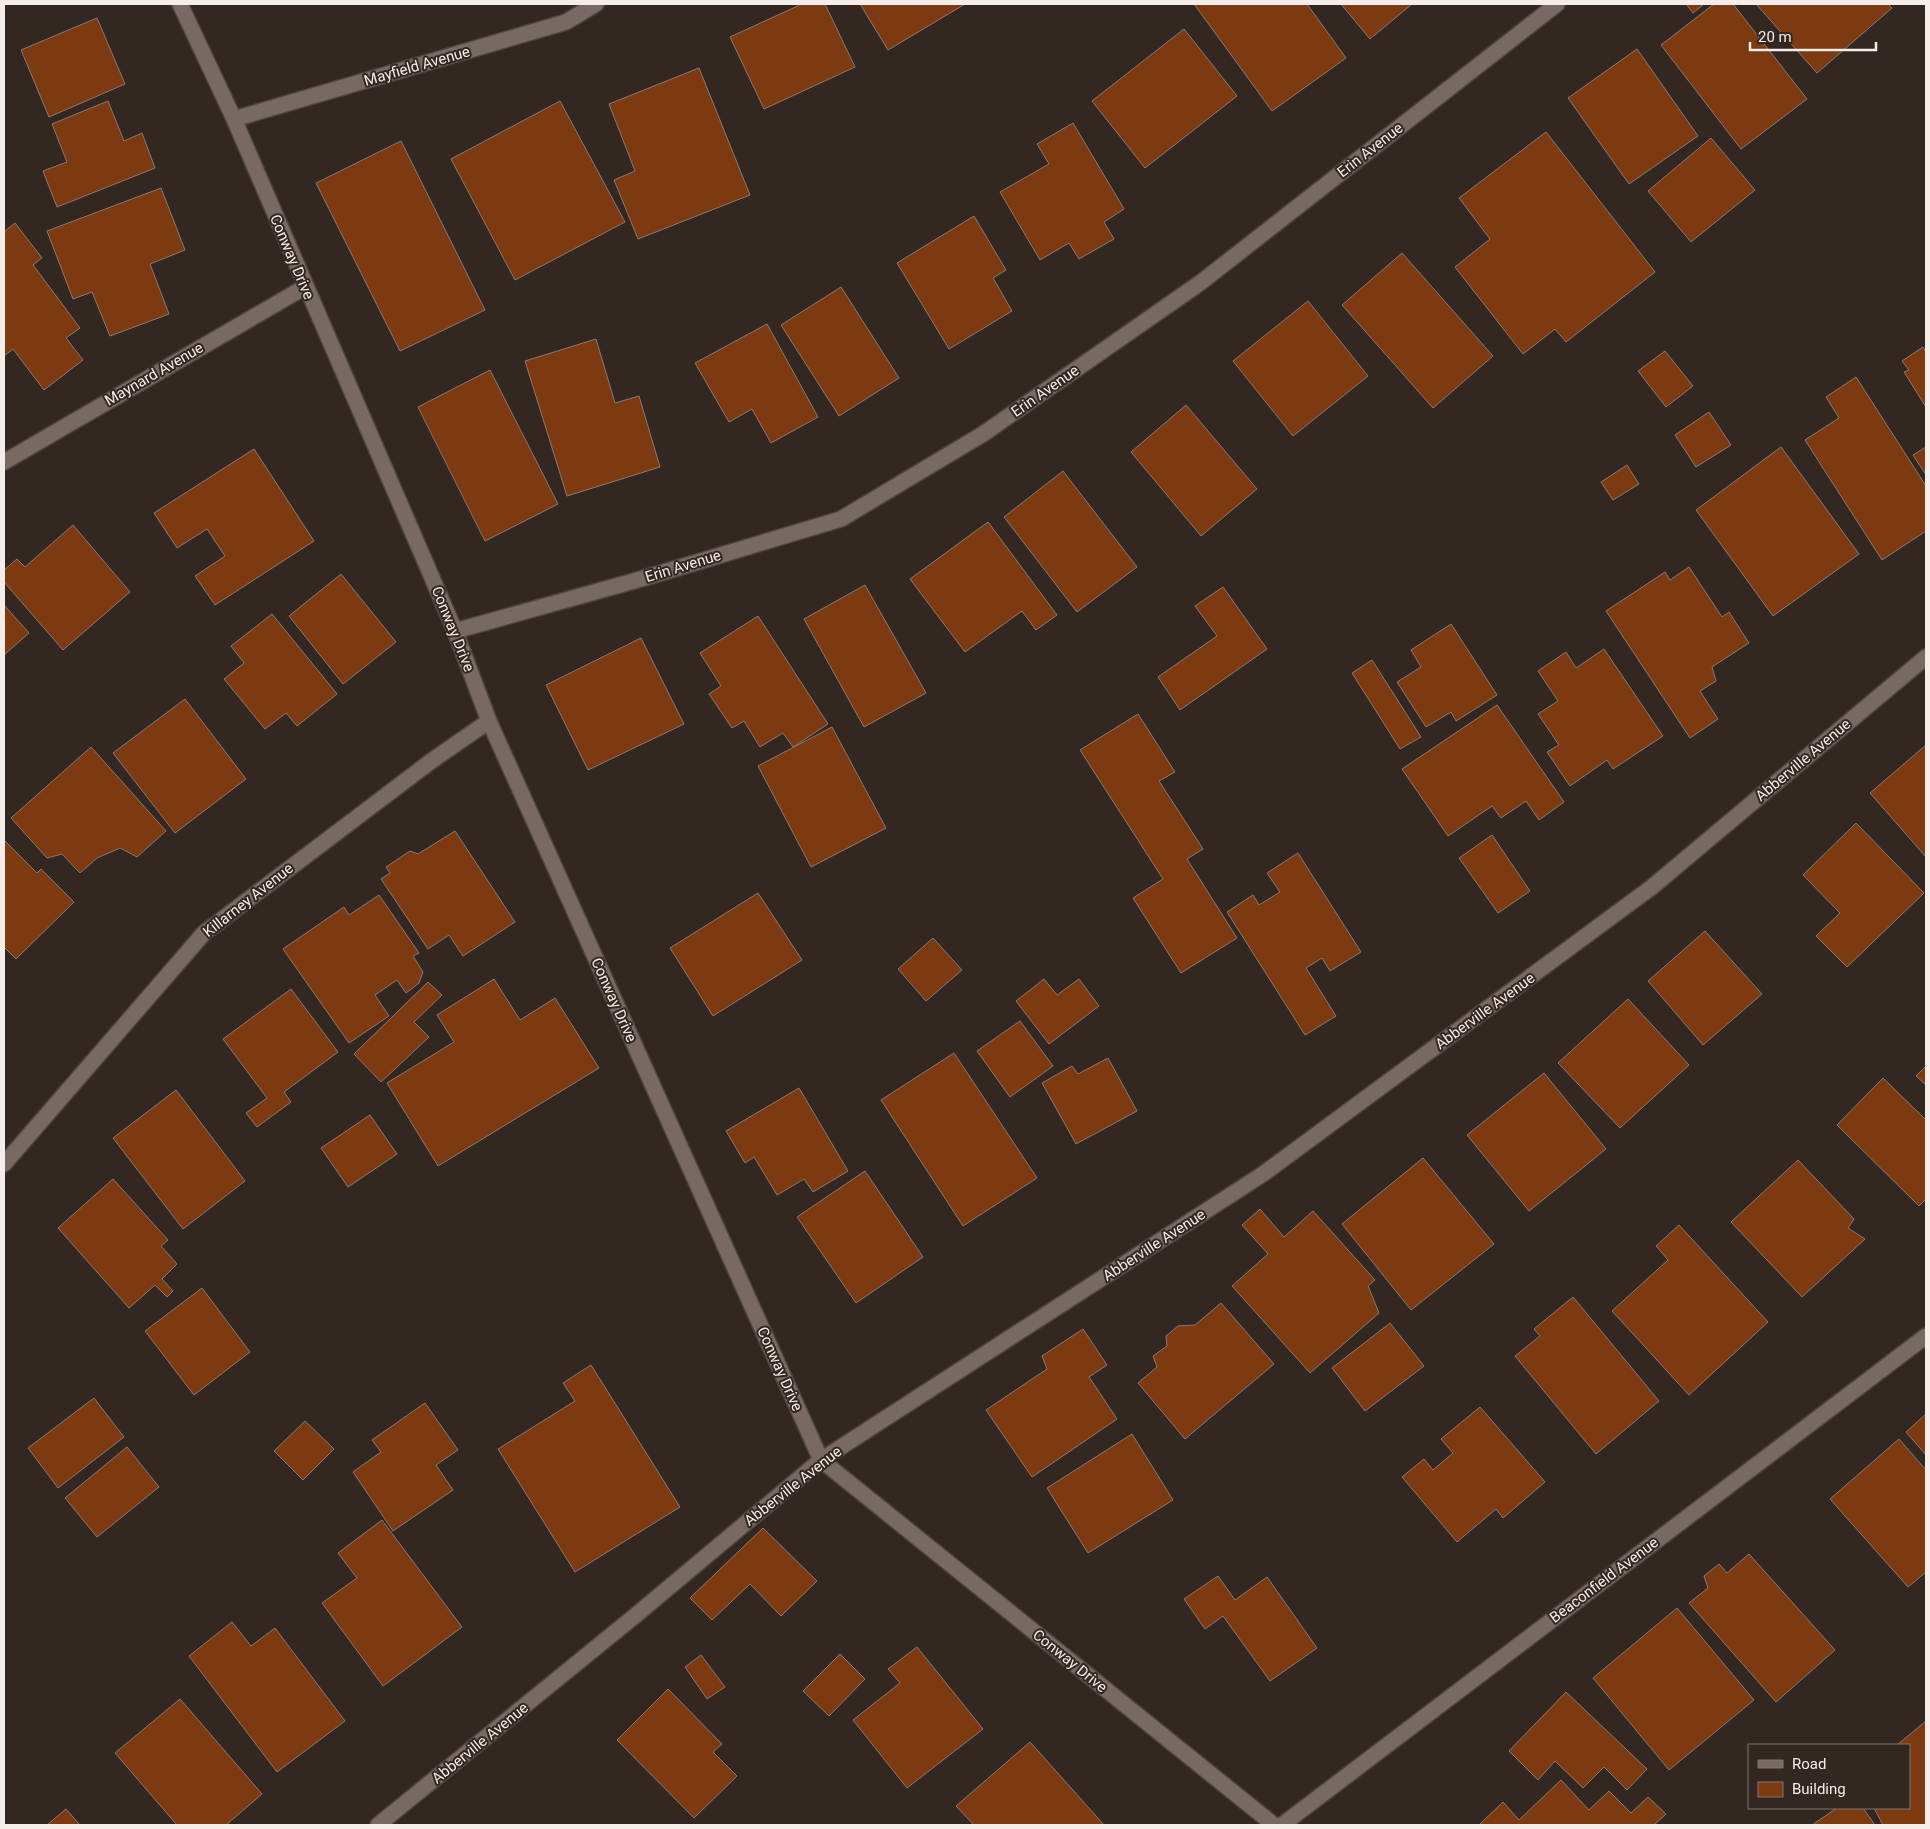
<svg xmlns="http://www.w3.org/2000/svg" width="1930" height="1829" font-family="Roboto,sans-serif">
<rect width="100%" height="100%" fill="#332721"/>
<path fill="#7d3910" stroke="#8a7b74" d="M802 4H825L855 67 764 109 730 37Z
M860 4H965L888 50Z
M1194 4H1307L1346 58 1272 111Z
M1341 4H1412L1370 39Z
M1686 4H1704L1693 13Z
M1714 4H1733L1807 99 1741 149 1661 45Z
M1756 4H1888L1892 8 1817 73Z
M97 18 125 84 49 117 21 50Z
M1184 29 1237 96 1145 168 1092 101Z
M1637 49 1698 136 1629 184 1568 98Z
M699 68 750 195 638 239 614 180 635 171 609 104Z
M108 101 124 141 142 133 155 168 57 207 43 171 67 162 52 124Z
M560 101 625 222 515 280 451 159Z
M1073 123 1124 209 1104 222 1114 239 1079 259 1069 243 1040 260 1000 192 1049 164 1037 144Z
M1546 132 1655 272 1566 342 1555 329 1523 354 1455 267 1490 239 1459 198Z
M1711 138 1755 190 1691 242 1648 191Z
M401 141 485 310 400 351 316 183Z
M161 188 185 250 150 264 169 314 110 336 92 292 73 299 47 231Z
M974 216 1006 270 993 278 1012 311 949 349 897 263Z
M15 223 42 258 33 265 80 328 66 338 83 360 44 390 13 349 4 356V232Z
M1402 253 1493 356 1433 408 1342 305Z
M841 287 899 378 839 416 781 325Z
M1308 301 1368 376 1293 436 1233 361Z
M767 324 818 417 771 443 752 409 729 422 695 363Z
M596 339 615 403 639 396 660 467 567 496 525 361Z
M1923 347 1926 352V407L1904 372 1909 370 1902 361Z
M1665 351 1693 386 1666 407 1638 371Z
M490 370 558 504 485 541 418 407Z
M1856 377 1926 486V531L1882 560 1805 440 1839 418 1826 397Z
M1186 405 1257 489 1201 536 1131 452Z
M1709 412 1731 445 1696 467 1675 435Z
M1781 447 1859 554 1773 616 1696 510Z
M1926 447V475L1913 455Z
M254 449 314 541 215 605 195 576 225 556 207 529 177 548 154 513Z
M1627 465 1639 484 1613 500 1601 482Z
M1063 471 1137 567 1077 612 1004 517Z
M988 522 1057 615 1036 630 1022 611 965 652 910 579Z
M73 525 130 592 63 650 4 582V570L17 559 25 567Z
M1689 567 1722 617 1729 612 1749 643 1712 667 1716 681 1700 691 1718 719 1690 738 1606 611 1665 572 1670 580Z
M341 574 396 642 343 684 289 616Z
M865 585 926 693 864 727 804 619Z
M1223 587 1267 649 1180 710 1158 677 1217 636 1195 606Z
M4 605 29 633 4 655Z
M272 614 337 694 297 726 286 713 265 729 224 679 244 663 231 646Z
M758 616 828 724 793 747 783 733 760 747 744 721 732 728 709 694 721 686 700 653Z
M1451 624 1497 695 1456 721 1451 712 1426 727 1397 682 1421 667 1411 650Z
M641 638 684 724 588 770 546 685Z
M1604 649 1663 736 1613 769 1607 760 1570 786 1547 752 1559 745 1538 714 1558 701 1538 671 1566 652 1576 668Z
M1372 660 1421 737 1400 749 1352 673Z
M185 699 246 779 175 833 113 753Z
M1497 705 1564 802 1539 820 1526 801 1501 818 1492 806 1448 836 1402 769Z
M1138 714 1175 772 1159 781 1203 849 1187 859 1237 938 1181 973 1133 898 1163 879 1080 750Z
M832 727 886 828 811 867 758 766Z
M1926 745V857L1870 793Z
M91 747 166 831 137 857 120 848 97 858 80 873 62 854 47 858 11 818Z
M1856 823 1924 893 1847 967 1816 936 1840 913 1803 875Z
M455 831 515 922 463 956 449 935 428 949 381 879 390 873 386 867 410 851 418 854Z
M1492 835 1530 891 1498 913 1459 858Z
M4 840 37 873 41 869 74 902 16 959 4 947Z
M1298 853 1361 952 1330 971 1322 958 1306 968 1336 1016 1305 1035 1227 912 1253 895 1259 905 1280 892 1267 873Z
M758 893 802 960 713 1016 670 948Z
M379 895 419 953 413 956 423 972 419 983 406 993 397 980 375 995 389 1016 349 1043 283 949 344 907 349 915Z
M1705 931 1762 994 1703 1045 1648 981Z
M933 938 962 970 926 1001 898 969Z
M494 979 520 1020 555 998 599 1068 438 1166 387 1083 454 1042 437 1015Z
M1044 979 1057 995 1079 979 1099 1006 1049 1044 1016 1001Z
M428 982 442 995 414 1022 429 1037 381 1082 354 1054Z
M291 989 338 1052 284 1092 291 1102 257 1127 246 1113 267 1098 223 1039Z
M1628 999 1689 1065 1620 1128 1558 1063Z
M1020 1021 1053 1066 1010 1097 977 1051Z
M954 1053 1037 1178 963 1226 881 1100Z
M1108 1058 1137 1111 1076 1144 1042 1083 1072 1066 1078 1074Z
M1926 1066V1085L1916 1076Z
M1544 1073 1606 1149 1529 1211 1467 1135Z
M1883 1078 1926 1120V1199L1919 1206 1837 1125Z
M799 1088 848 1171 813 1192 804 1179 777 1195 754 1157 745 1163 726 1131Z
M176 1090 245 1181 183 1229 113 1138Z
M370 1115 397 1154 348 1187 321 1148Z
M1423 1158 1494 1244 1411 1310 1342 1224Z
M1798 1160 1854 1219 1848 1228 1865 1239 1802 1297 1731 1222Z
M865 1171 923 1257 856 1303 797 1217Z
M113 1179 168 1240 161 1246 177 1264 162 1279 173 1291 167 1297 155 1285 129 1308 58 1228Z
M1260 1209 1284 1237 1313 1211 1375 1280 1368 1286 1379 1313 1310 1373 1232 1286 1268 1254 1242 1225Z
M1679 1225 1768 1322 1689 1395 1612 1311 1668 1260 1656 1246Z
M202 1288 250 1352 194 1395 145 1331Z
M1573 1297 1659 1401 1596 1454 1515 1356 1540 1336 1534 1329Z
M1221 1303 1274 1364 1185 1439 1138 1383 1157 1367 1153 1356 1167 1346 1166 1336 1178 1326 1195 1325Z
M1390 1323 1424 1366 1365 1411 1332 1368Z
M1083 1329 1107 1365 1089 1377 1117 1419 1032 1477 986 1410 1047 1369 1042 1356Z
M591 1365 680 1507 575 1572 498 1449 575 1401 563 1383Z
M94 1398 124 1437 58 1488 28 1448Z
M425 1403 458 1450 436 1465 453 1490 393 1531 353 1472 381 1452 372 1440Z
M1480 1407 1545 1482 1503 1518 1496 1509 1457 1542 1402 1477 1424 1459 1433 1470 1453 1453 1441 1439Z
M1926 1414V1455L1906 1432Z
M305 1421 334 1449 303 1480 274 1451Z
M1132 1434 1173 1500 1088 1553 1047 1488Z
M1899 1439 1926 1470V1572L1908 1587 1830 1499Z
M127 1447 159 1487 97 1537 65 1498Z
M382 1520 462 1627 383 1686 322 1603 357 1578 338 1553Z
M763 1528 817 1581 781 1616 750 1584 712 1620 690 1598Z
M1749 1554 1835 1650 1776 1702 1689 1603 1708 1588 1704 1576 1719 1564 1727 1573Z
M1218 1576 1235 1600 1267 1577 1317 1648 1270 1681 1223 1616 1205 1629 1184 1599Z
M1677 1608 1754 1700 1669 1770 1593 1678Z
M232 1622 251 1646 275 1628 345 1721 277 1772 189 1656Z
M917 1647 983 1729 907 1788 853 1720 900 1683 888 1669Z
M840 1654 865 1679 829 1716 803 1691Z
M701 1655 725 1687 707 1699 685 1667Z
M668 1689 722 1744 713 1752 737 1776 694 1818 617 1740Z
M1566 1692 1647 1769 1627 1790 1604 1767 1583 1788 1555 1761 1538 1780 1509 1751Z
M180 1699 262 1794 226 1825H177L115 1753Z
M1926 1721V1825H1883L1874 1808H1909V1745H1897Z
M1030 1742 1104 1825H974L956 1806Z
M1561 1780 1589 1810 1609 1791 1631 1813 1648 1797 1666 1814 1654 1825H1479L1503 1802 1519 1820Z
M1837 1808H1863L1875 1825H1812Z
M66 1809 80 1825H47Z"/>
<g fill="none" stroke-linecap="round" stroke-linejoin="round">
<g stroke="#4f4540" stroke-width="18">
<path id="street" d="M180 4 234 119 455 631 489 721 821 1460 1274 1825
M234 119 566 22 596 4
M4 462 305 287
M455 631 634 581 841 519 983 434 1200 283 1557 4
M4 1164 204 933 430 762 489 721
M1282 1825 1926 1336"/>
</g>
<g stroke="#4f4540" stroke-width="18">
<path id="secondary" d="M378 1825 636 1615 821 1460 1263 1174 1652 887 1926 657"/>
</g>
<use href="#street" stroke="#786a63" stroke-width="15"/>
<use href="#secondary" stroke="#786a63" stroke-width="15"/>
</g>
<g text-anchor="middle" stroke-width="4" stroke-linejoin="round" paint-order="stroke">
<g font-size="15" fill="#f5ede9" stroke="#332721">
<text transform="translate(417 66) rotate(-16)" y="5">Mayfield Avenue</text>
<text transform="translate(1370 150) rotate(-38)" y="5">Erin Avenue</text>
<text transform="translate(292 257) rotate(67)" y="5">Conway Drive</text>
<text transform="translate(154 374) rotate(-30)" y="5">Maynard Avenue</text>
<text transform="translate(1045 391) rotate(-35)" y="5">Erin Avenue</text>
<text transform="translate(683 566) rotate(-17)" y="5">Erin Avenue</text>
<text transform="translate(453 629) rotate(68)" y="5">Conway Drive</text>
<text transform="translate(1803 760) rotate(-40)" y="5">Abberville Avenue</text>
<text transform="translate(248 900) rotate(-38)" y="5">Killarney Avenue</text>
<text transform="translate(614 1000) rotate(66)" y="5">Conway Drive</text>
<text transform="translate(1485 1011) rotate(-36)" y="5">Abberville Avenue</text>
<text transform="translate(1154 1245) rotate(-33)" y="5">Abberville Avenue</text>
<text transform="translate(780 1369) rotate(66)" y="5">Conway Drive</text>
<text transform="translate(793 1486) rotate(-38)" y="5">Abberville Avenue</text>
<text transform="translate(1604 1580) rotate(-37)" y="5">Beaconfield Avenue</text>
<text transform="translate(1070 1661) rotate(39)" y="5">Conway Drive</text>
<text transform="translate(480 1743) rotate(-39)" y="5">Abberville Avenue</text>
</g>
</g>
<rect width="1930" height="1829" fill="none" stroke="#f5ede9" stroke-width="10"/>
<rect x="1748" y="1744" width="162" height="65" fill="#332721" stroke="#817671"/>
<rect x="1758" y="1760" width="25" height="8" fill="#786a63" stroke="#817671"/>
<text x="1792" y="1769" font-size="15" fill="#f5ede9">Road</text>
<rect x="1758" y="1782" width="25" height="15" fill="#7d3910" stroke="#817671"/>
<text x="1792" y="1794" font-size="15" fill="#f5ede9">Building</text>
<path d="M1750 42v8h126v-8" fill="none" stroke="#f5ede9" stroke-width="2.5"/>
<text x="1758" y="42" font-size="15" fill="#f5ede9" stroke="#332721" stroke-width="4" paint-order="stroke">20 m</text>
</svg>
